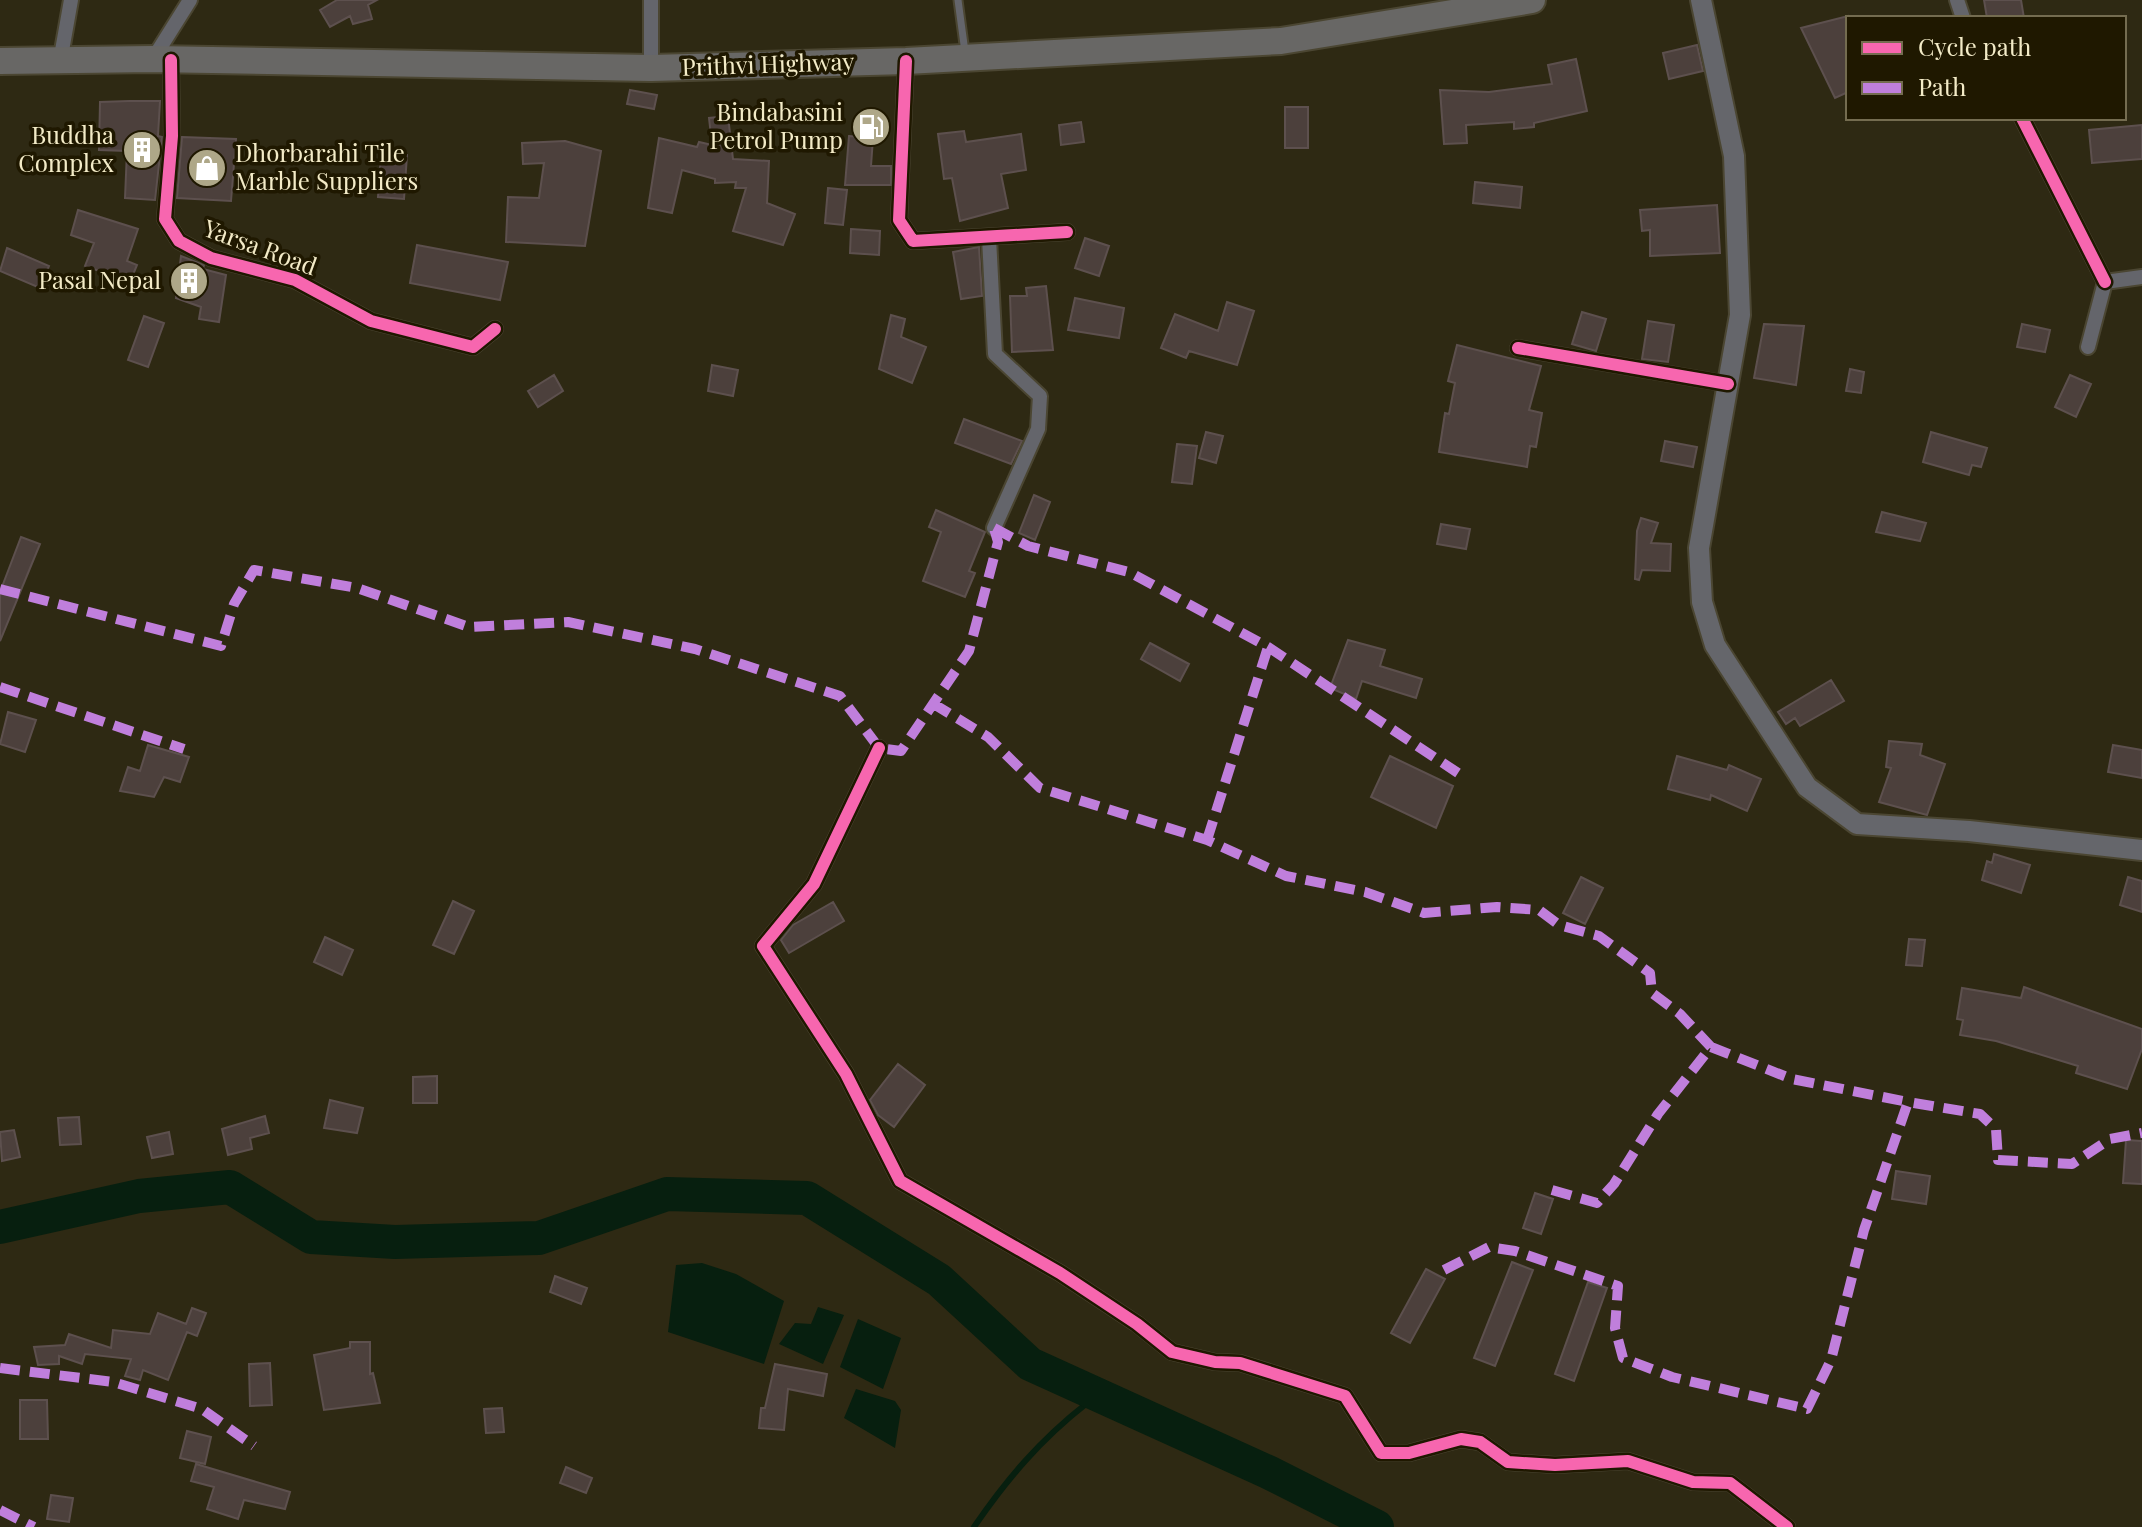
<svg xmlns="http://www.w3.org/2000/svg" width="2142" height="1527" font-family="'Playfair Display',serif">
<rect width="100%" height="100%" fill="#2e2913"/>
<path fill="#071f0f" d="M702 1263 736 1274 784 1301 764 1364 668 1332 676 1265Z
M818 1307 844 1315 823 1364 779 1344 795 1323 811 1324Z
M858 1319 901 1338 883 1389 840 1367Z
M856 1389 895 1401 901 1410 895 1448 844 1418Z"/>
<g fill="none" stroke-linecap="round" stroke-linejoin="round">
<path stroke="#071f0f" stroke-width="6" d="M974 1527C1007 1479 1040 1440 1086 1404L1137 1412"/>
<path stroke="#071f0f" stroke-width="34" d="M0 1227 139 1196 230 1187 311 1237 395 1242 539 1238 667 1194 807 1198 939 1280 1030 1364 1268 1472 1377 1527"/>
</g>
<path fill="#4c403c" stroke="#5d504e" stroke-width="2" d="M337 0H377L368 5 372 19 353 24 350 16 330 27 320 10Z
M1984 0H2021L2024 18H1987Z
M1848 16V92L1835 98 1801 28Z
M1697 45 1703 71 1669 79 1663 53Z
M1576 59 1587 111 1534 123V127L1514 129V122L1466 125 1467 143 1444 144 1440 90 1489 92 1552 84 1548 65Z
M630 90 657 95 654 109 627 104Z
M129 101H160L158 136 162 137 155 200 125 198 127 151 99 150 100 102Z
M1285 107H1308V148H1285Z
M728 116 733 159 769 161 767 203 795 214 783 245 733 231 746 188H735L736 182 715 183V179L682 170 672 213 648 208 659 138 697 147 699 142 712 145 709 118Z
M1081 122 1084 142 1061 145 1059 125Z
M2142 125V159L2092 163 2089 130Z
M964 131 966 142 1021 134 1026 170 1001 174 1008 208 960 221 952 178 944 179 938 134Z
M849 136 873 138 871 166H891V185H845Z
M182 137 236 139 231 201 177 198Z
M565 141 601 151 585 246 506 242 508 197 539 198 544 163 523 164 522 143Z
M381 154 407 155 404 199 378 197Z
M1475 182 1522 187 1520 208 1473 203Z
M828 188 847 190 843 225 825 223Z
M1717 205 1720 253 1650 256V230L1642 231 1640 210Z
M78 210 138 229 127 261 137 265 130 282 85 266 94 243 71 235Z
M851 229 880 231 879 255 850 253Z
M1085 238 1109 246 1099 276 1075 268Z
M417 245 508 262 500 300 410 283Z
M979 247 982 296 961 299 953 252Z
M7 248 49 266 40 288 0 271Z
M181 256 204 265 203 269 226 275 219 322 199 319 201 307 176 298Z
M1046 286 1053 350 1012 352 1010 296H1027L1026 288Z
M1075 298 1124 308 1119 338 1068 330Z
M1227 302 1254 311 1237 365 1189 351 1186 358 1161 348 1175 314 1218 331Z
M1582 312 1606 319 1596 351 1572 344Z
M891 315 905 319 901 337 926 347 912 383 879 369Z
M144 316 164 323 148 367 128 360Z
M1648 321 1674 325 1668 362 1642 359Z
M1764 324 1804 326 1796 385 1754 378Z
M2022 324 2050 330 2045 352 2017 347Z
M1457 345 1541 366 1529 410 1542 413 1536 447 1530 446 1527 467 1439 452 1445 413 1449 414 1455 383 1448 381Z
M712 365 738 370 733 396 708 391Z
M1850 369 1864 372 1861 393 1846 391Z
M554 375 563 391 538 407 528 391Z
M2070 375 2091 384 2076 417 2055 407Z
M964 419 1022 441 1011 464 955 443Z
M1206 432 1223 436 1216 463 1199 458Z
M1931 432 1987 448 1981 467 1972 465 1969 475 1923 462Z
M1665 441 1697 447 1693 467 1661 461Z
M1177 444 1197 446 1192 484 1172 482Z
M1034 495 1050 502 1035 540 1019 533Z
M936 510 985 532 969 571 975 573 965 597 923 581 941 532 929 527Z
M1882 512 1926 523 1920 541 1876 532Z
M1641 518 1658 523 1651 543 1671 544 1670 571 1642 570 1639 580 1635 579 1637 531Z
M1441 524 1470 529 1466 549 1437 544Z
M21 537 40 544 0 641V592Z
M1348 640 1385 650 1380 666 1422 679 1416 698 1362 681 1356 699 1330 688Z
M1150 643 1189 664 1180 681 1141 659Z
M1831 680 1844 701 1800 726 1795 718 1786 724 1778 712Z
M8 712 36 720 25 752 0 744Z
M1889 741 1922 744 1920 755 1945 764 1927 815 1879 802 1891 768 1886 767Z
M148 745 189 757 180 782 164 777 154 797 120 791 128 767 140 771Z
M2113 745 2142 750V778L2108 772Z
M1390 756 1453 786 1436 828 1371 797Z
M1677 756 1727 770 1729 765 1761 779 1747 811 1711 795 1710 800 1668 789Z
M1994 854 2030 865 2021 893 1982 880 1987 861 1992 863Z
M1581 877 1603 888 1585 924 1563 913Z
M2128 877 2142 881V912L2120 905Z
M453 901 474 911 454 954 433 945Z
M833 902 844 921 789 953 781 940 793 925Z
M325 937 353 950 342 975 314 962Z
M1909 939 1925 940 1922 966 1906 965Z
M2024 987 2142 1029V1049L2127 1089 2076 1073 2078 1066 1996 1041 1960 1035 1963 1020 1957 1019 1962 988 2021 998Z
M898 1064 925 1085 894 1127 878 1115 870 1100Z
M437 1076V1103H413V1077Z
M330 1100 363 1108 357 1133 324 1128Z
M265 1116 269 1133 250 1138 252 1149 228 1155 222 1129Z
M79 1117 81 1144 60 1145 58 1118Z
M14 1130 20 1157 2 1161 0 1132Z
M169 1132 173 1154 152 1158 147 1137Z
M2126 1140 2142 1141V1184L2123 1183Z
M1896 1171 1930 1176 1926 1204 1892 1199Z
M1535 1193 1553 1199 1541 1234 1523 1228Z
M1512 1262 1533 1270 1495 1366 1474 1358Z
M1426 1269 1445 1279 1410 1343 1391 1333Z
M555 1276 587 1288 581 1304 550 1292Z
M1588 1282 1607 1288 1574 1381 1555 1374Z
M192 1308 206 1313 197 1336 187 1332 168 1380 143 1370 140 1380 125 1376 131 1359 85 1354 82 1364 59 1356V1364L38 1365 34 1347 65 1345 69 1334 111 1348 113 1330 150 1334 158 1313 186 1324Z
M350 1342H370V1374L373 1373 380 1403 324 1410 314 1355 350 1348Z
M270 1363 272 1405 250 1406 249 1364Z
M775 1364 827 1374 823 1396 788 1389 784 1430 759 1428 761 1408H765Z
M20 1400H47L48 1439H20Z
M502 1408 504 1432 486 1433 484 1409Z
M187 1431 211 1437 205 1464 180 1458Z
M196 1464 290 1492 285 1509 244 1500 238 1519 207 1509 214 1487 191 1481Z
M566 1467 592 1478 586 1493 560 1483Z
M51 1495 73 1498 69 1522 47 1519Z"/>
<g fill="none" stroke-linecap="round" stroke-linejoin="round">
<g stroke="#4b4632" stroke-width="11">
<path id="lane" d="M958 0 965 52"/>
</g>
<g stroke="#4b4632" stroke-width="18">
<path id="street" d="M1957 0 1963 18
M153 59 190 0
M171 60 172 136 165 219 179 241 211 258 295 280 371 321 473 347 495 329
M906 61 899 220 913 241 1067 232
M60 62 71 0
M651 68V0
M2022 118 2105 282
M989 238 995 354 1040 396 1038 429 994 528
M2088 347 2105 282 2142 277
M1518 348 1728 384
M879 748 814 884 763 946 846 1074 900 1181 1060 1273 1137 1324 1172 1352 1215 1362 1240 1363 1345 1396 1381 1453H1409L1461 1439 1480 1442 1508 1462 1555 1465 1628 1461 1693 1482 1730 1483 1787 1527"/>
</g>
<g stroke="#4b4632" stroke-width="24">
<path id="secondary" d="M1701 0 1734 156 1740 315 1699 548 1702 602 1715 645 1807 787 1857 824 1969 831 2142 850"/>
</g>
<g stroke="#4b4632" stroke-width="30">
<path id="highway" d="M0 61 153 59 651 68 906 61 1281 41 1532 0"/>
</g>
<use href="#lane" stroke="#64656b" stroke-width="7"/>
<use href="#street" stroke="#64656b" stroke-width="14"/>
<use href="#secondary" stroke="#65666b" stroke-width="20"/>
<use href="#highway" stroke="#686765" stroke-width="26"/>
<path stroke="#c07fdc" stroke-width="10" stroke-dasharray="20 10" stroke-linecap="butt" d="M994 528 1028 546 1129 572 1268 647 1458 773
M0 589 221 646 234 604 254 570 357 588 469 627 568 622 695 649 840 696 879 748 901 751 969 651 998 542 994 528
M0 687 184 749
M932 703 988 737 1040 788 1207 840 1286 876 1365 892 1424 913 1497 907 1539 910 1559 925 1599 936 1650 973 1652 993 1680 1014 1711 1047
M1207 840 1268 647
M1552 1190 1597 1203 1614 1184 1658 1114 1711 1047 1792 1079 1908 1102
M1444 1270 1489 1247 1515 1251 1618 1286 1615 1328 1623 1358 1672 1377 1807 1409 1831 1360 1864 1230 1908 1102 1980 1114 1996 1129 1998 1160 2072 1164 2110 1139 2142 1133
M0 1368 113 1382 202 1409 254 1446
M0 1510 34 1527"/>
<g stroke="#1f1800" stroke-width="17">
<path id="cycleway" d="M171 60 172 136 165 219 179 241 211 258 295 280 371 321 473 347 495 329
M906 61 899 220 913 241 1067 232
M2022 118 2105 282
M1518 348 1728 384
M879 748 814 884 763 946 846 1074 900 1181 1060 1273 1137 1324 1172 1352 1215 1362 1240 1363 1345 1396 1381 1453H1409L1461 1439 1480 1442 1508 1462 1555 1465 1628 1461 1693 1482 1730 1483 1787 1527"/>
</g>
<use href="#cycleway" stroke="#f766af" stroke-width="12"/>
</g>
<defs>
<g id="fuel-disc" transform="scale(2)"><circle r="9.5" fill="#aea788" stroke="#1f1800"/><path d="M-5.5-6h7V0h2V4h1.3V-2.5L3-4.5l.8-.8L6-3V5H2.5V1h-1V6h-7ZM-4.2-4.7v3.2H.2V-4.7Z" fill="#fff"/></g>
<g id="building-disc" transform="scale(2)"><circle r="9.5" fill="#aea788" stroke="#1f1800"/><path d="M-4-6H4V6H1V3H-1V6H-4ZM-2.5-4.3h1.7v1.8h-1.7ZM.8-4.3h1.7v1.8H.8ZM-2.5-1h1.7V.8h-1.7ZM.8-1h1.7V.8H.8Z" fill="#fff"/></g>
<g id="shop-disc" transform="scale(2)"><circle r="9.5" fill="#aea788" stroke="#1f1800"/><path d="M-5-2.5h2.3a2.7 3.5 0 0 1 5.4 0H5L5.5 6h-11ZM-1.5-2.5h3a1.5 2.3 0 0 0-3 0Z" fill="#fff"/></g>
</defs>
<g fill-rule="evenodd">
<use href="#fuel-disc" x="871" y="127"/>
<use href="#building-disc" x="142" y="150"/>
<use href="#shop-disc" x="207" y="168"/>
<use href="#building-disc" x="189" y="281"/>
</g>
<g text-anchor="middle" stroke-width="7" stroke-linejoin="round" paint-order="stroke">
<g font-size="24" fill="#f3ebc7" stroke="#1f1800">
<text transform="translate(768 65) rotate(-2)" y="8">Prithvi Highway</text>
<text transform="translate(260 248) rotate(20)" y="8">Yarsa Road</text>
</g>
<g font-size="24" fill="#f3ebc7" stroke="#1f1800" text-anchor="end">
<text x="843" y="121">Bindabasini<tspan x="843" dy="28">Petrol Pump</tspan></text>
<text x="114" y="144">Buddha<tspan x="114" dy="28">Complex</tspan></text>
<text x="235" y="162" text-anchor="start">Dhorbarahi Tile<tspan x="235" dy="28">Marble Suppliers</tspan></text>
<text x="161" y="289">Pasal Nepal</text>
</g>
</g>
<rect x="1846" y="16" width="280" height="104" fill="#1f1800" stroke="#746c50" stroke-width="2"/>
<rect x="1862" y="42" width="40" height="12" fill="#f766af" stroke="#746c50" stroke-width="2"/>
<text x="1918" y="56" font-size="24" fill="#f3ebc7">Cycle path</text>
<rect x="1862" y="82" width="40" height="12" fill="#c07fdc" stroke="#746c50" stroke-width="2"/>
<text x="1918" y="96" font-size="24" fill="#f3ebc7">Path</text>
</svg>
